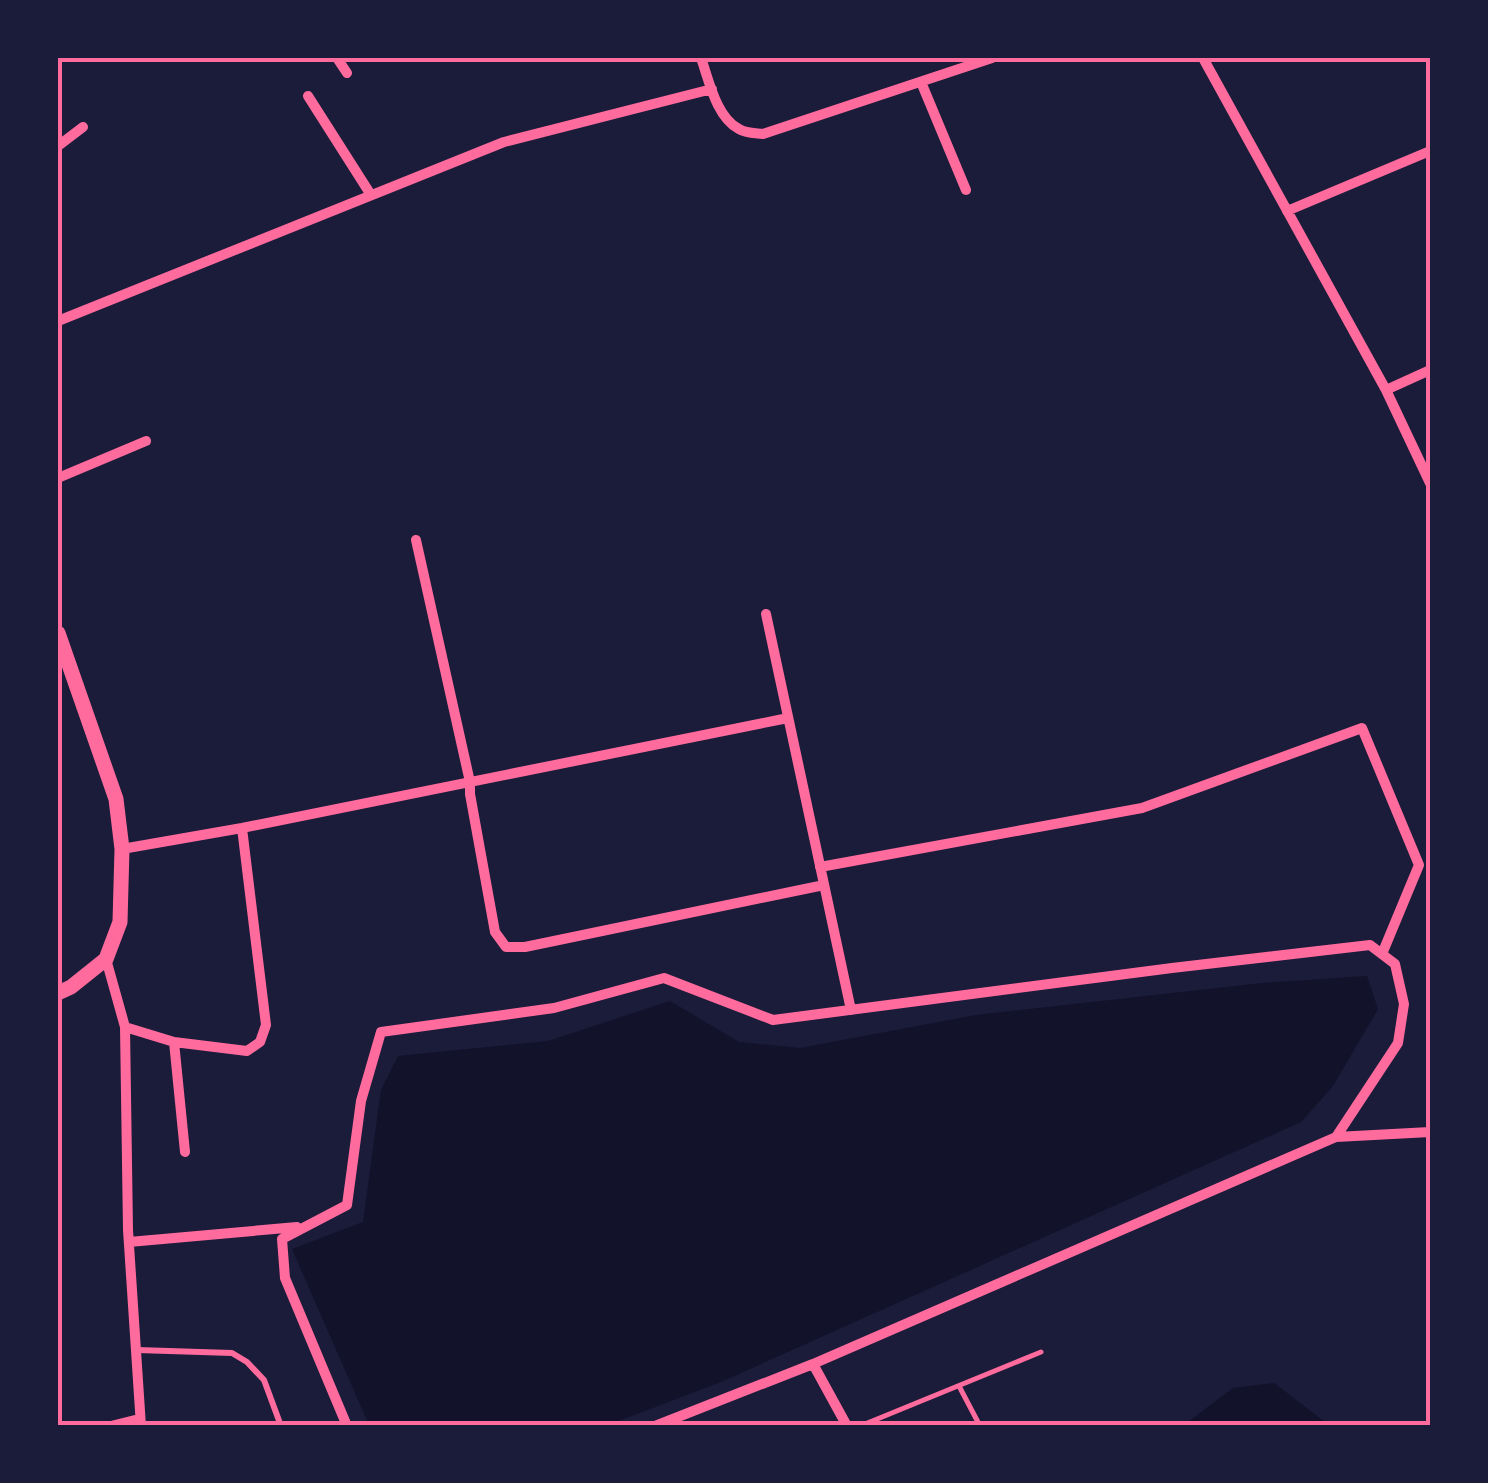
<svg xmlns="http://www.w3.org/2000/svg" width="1488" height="1483" font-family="Figtree,sans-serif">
<rect width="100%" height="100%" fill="#1b1b3a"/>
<path fill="#12122b" d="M1367 976 1378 1009 1333 1086 1301 1122 721 1382 608 1425H369L292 1249 363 1222 381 1090 398 1056 548 1041 670 1001 739 1042 800 1048 976 1015 1262 983Z
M1274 1383 1329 1425H1184L1233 1388Z"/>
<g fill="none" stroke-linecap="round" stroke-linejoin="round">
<path stroke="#ff6b9d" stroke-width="5" d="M959 1386 980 1426
M865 1424 1041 1352"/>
<path stroke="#ff6b9d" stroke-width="6" d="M137 1350 232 1353 247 1362 264 1380 281 1426"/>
<path stroke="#ff6b9d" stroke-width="10" d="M337 58 347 73
M701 58C709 80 716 117 739 129 745 133 755 133 763 134L992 58
M1203 58 1386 390 1430 483
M921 82 966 190
M308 96 371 195
M58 146 83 127
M1287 211 1430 151
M58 321 504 142 712 89
M1386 390 1430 370
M58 478 146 441
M416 540 470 782V794L495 932 506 947H525L824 885
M766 614 851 1010
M122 849 242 828 788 718
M820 867 1142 808 1362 728 1419 865 1382 954
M106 959 125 1027 128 1230 141 1426
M125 1027 174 1042 247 1051 260 1042 266 1025 242 828
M174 1042 185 1152
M129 1242 297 1227
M813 1364 847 1426
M111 1426 139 1419
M347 1426 285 1278 282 1239 347 1205 361 1101 381 1032 554 1008 664 978 773 1020 1172 968 1370 945 1395 964 1404 1004 1398 1043 1336 1137
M655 1426 813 1364 1336 1137 1430 1132"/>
<path stroke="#ff6b9d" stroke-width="15" d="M58 633 116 799 122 849 120 922 106 959 71 987 58 993"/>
</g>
<rect width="1488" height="1483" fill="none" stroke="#1b1b3a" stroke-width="120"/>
<rect x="60" y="60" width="1368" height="1363" fill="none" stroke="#ff6b9d" stroke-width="4"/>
</svg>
